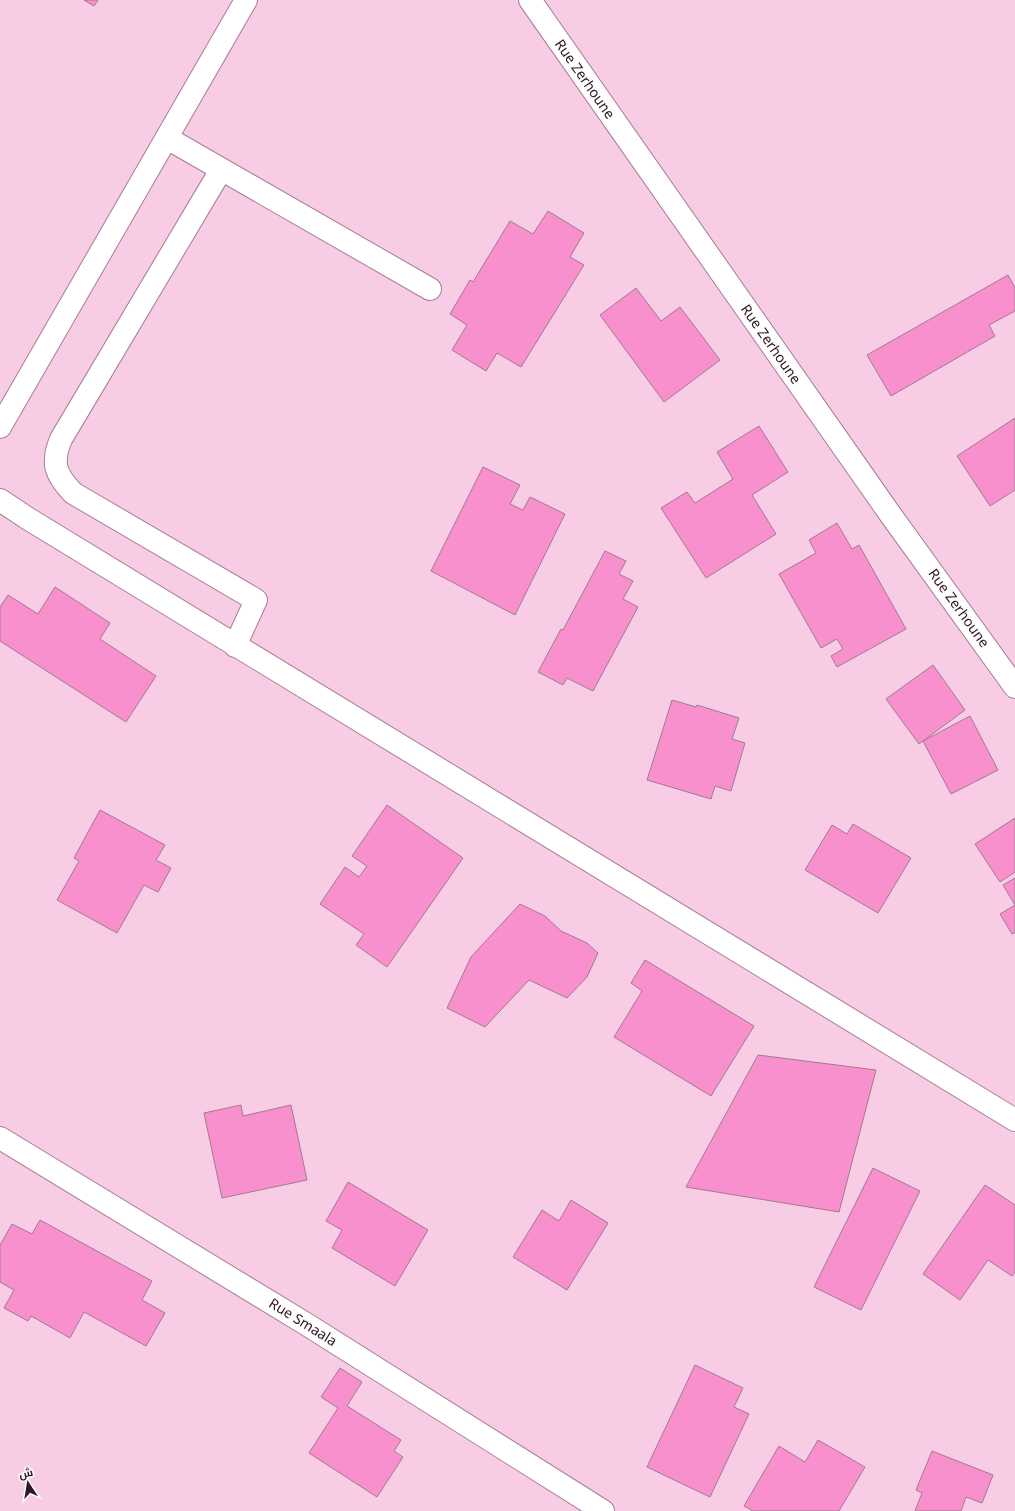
<svg xmlns="http://www.w3.org/2000/svg" width="1015" height="1511" font-family="'Noto Sans',Cairo,sans-serif">
<rect width="100%" height="100%" fill="#f8cce4"/>
<path fill="#f790cd" stroke="#a27a90" d="M84 0H98L94 6Z
M548 211 584 233 570 257 584 265 521 367 497 353 486 371 452 350 467 325 450 314 470 280 473 282 510 221 533 234Z
M1008 275 1015 288V311L989 325 995 336 891 396 867 355Z
M636 288 661 321 680 307 720 360 664 402 600 315Z
M1015 418V490L990 506 957 456Z
M759 426 788 472 752 495 776 534 706 578 661 508 687 492 695 503 733 479 717 452Z
M483 467 520 485 510 504 523 510 530 497 565 514 515 615 431 571Z
M837 523 852 549 859 545 906 629 837 667 831 656 843 649 837 639 821 648 779 574 816 553 809 540Z
M605 551 626 561 619 574 633 581 623 599 638 607 593 691 567 678 563 685 538 672 561 629 563 630Z
M55 587 110 623 100 639 156 676 126 722 0 641V607L8 595 38 614Z
M933 665 965 710 919 744 886 699Z
M672 700 696 707 697 705 739 718 732 739 745 743 731 791 715 786 711 799 647 780Z
M970 716 998 770 951 794 923 741Z
M387 805 463 858 387 967 356 945 364 934 320 904 345 867 359 877 367 866 352 856Z
M100 810 165 845 156 860 171 868 158 892 144 885 117 933 57 900 79 861 74 858Z
M1015 818V872L1000 882 975 844Z
M853 824 911 858 878 913 805 870 832 825 847 834Z
M1015 878V905L1003 885Z
M520 904 545 916 561 931 587 943 598 953 587 977 567 998 529 980 485 1027 447 1008 471 957Z
M1015 905V933L1012 934 1000 914Z
M645 960 754 1026 711 1096 614 1037 642 991 631 983Z
M758 1055 876 1070 839 1212 686 1187Z
M241 1105 243 1116 291 1105 307 1180 222 1198 204 1113Z
M873 1168 920 1191 861 1310 814 1287Z
M348 1182 428 1230 395 1286 332 1248 342 1230 326 1221Z
M985 1185 1015 1205V1272L1012 1276 988 1260 960 1300 923 1274Z
M571 1200 608 1223 567 1290 513 1257 542 1210 559 1221Z
M40 1220 152 1281 142 1300 165 1313 146 1346 84 1312 70 1338 31 1316 28 1321 4 1308 14 1290 0 1282V1245L12 1224 32 1234Z
M695 1365 743 1388 734 1407 749 1414 710 1497 647 1467Z
M340 1368 362 1382 347 1406 401 1440 394 1451 403 1457 377 1497 309 1453 338 1408 321 1397Z
M818 1440 865 1467 839 1511H753L744 1506 779 1446 805 1462Z
M932 1451 993 1475 982 1503 966 1497 961 1511H915L922 1493 916 1490Z"/>
<g fill="none" stroke-linecap="round" stroke-linejoin="round">
<g stroke="#a67e94" stroke-width="24">
<path id="minor" d="M530 0 890 514 1015 687
M167 138 430 289
M221 170 61 439C51 463 55 474 73 493L256 600 235 646
M0 500 27 518 1015 1120
M0 1138 306 1324 603 1511"/>
</g>
<g stroke="#a67e94" stroke-width="24">
<path id="major" d="M0 427 246 0"/>
</g>
<use href="#minor" stroke="#fff" stroke-width="22"/>
<use href="#major" stroke="#fff" stroke-width="22"/>
</g>
<g text-anchor="middle" stroke-width="3" stroke-linejoin="round" paint-order="stroke">
<g font-size="14" fill="#291922" stroke="#fffafc">
<text transform="translate(585 79) rotate(55)" y="5">Rue Zerhoune</text>
<text transform="translate(771 344) rotate(55)" y="5">Rue Zerhoune</text>
<text transform="translate(959 608) rotate(54)" y="5">Rue Zerhoune</text>
<text transform="translate(303 1322) rotate(32)" y="5">Rue Smaala</text>
</g>
</g>
<g transform="translate(28 1483) rotate(348)" stroke="#fffafc" stroke-width="3" paint-order="stroke">
<path d="M0-3L7 15L0 10L-7 15Z" fill="#291922"/>
<text y="-6" font-size="11" font-weight="bold" text-anchor="middle" fill="#291922">ش</text>
</g>
</svg>
